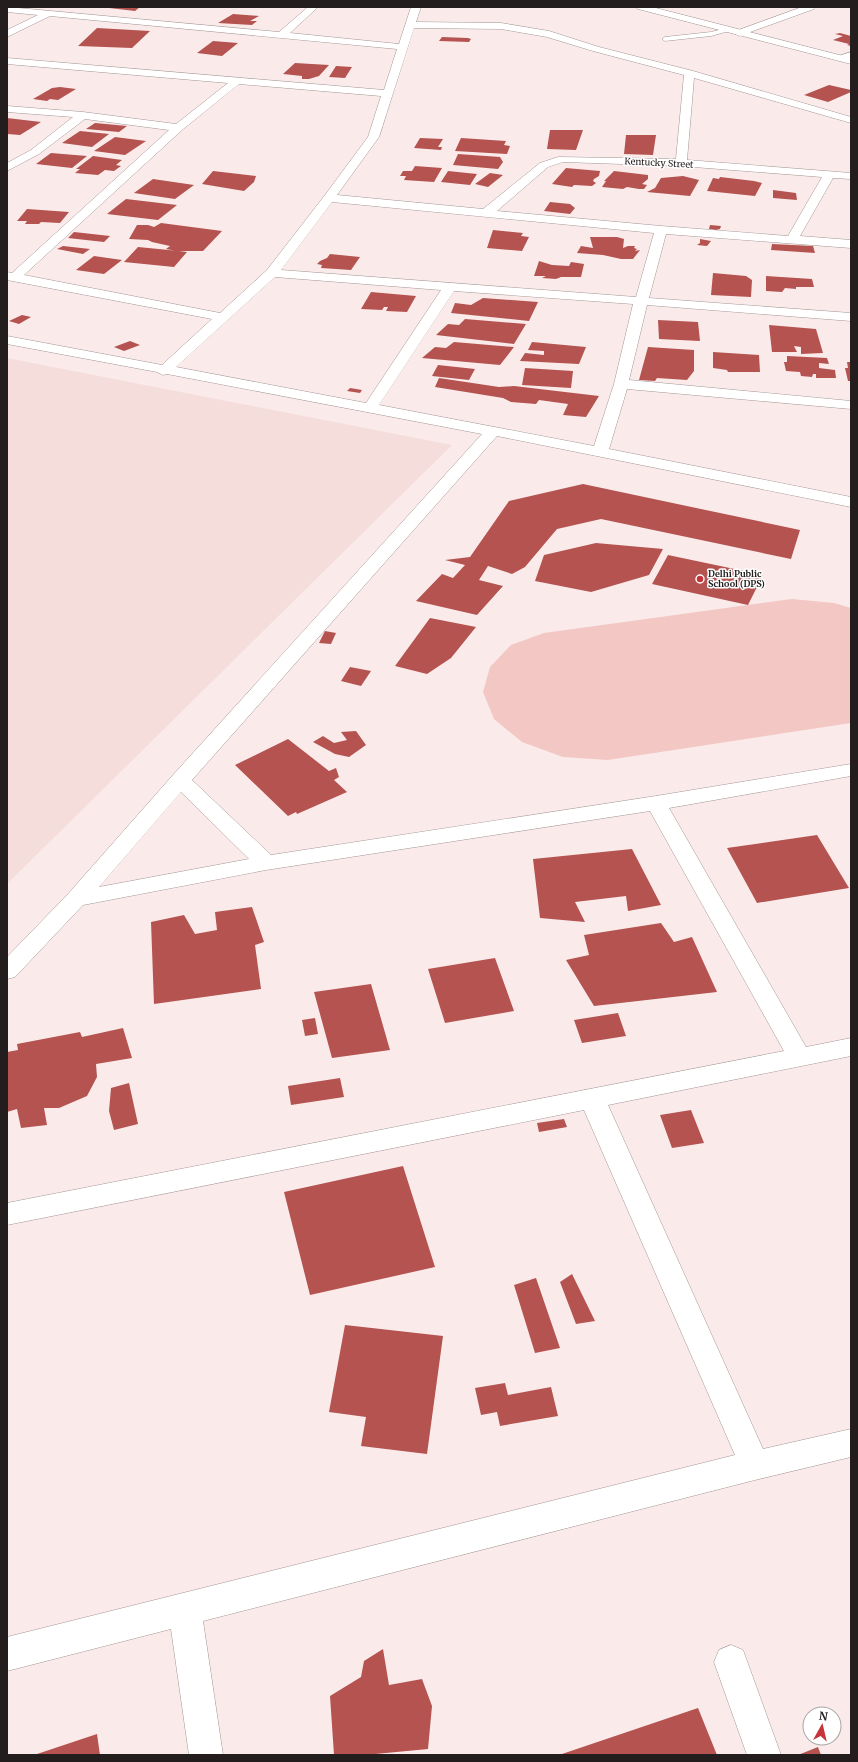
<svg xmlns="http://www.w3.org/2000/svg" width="858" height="1762" font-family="Merriweather,serif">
<rect width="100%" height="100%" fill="#faebea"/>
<path fill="#f5dddb" d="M7 358 452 445 7 884Z"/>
<path fill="#f2c7c4" d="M792 599 834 603 851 608V723L608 760 563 757 522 742 494 719 483 692 490 667 511 645 544 633Z"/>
<path fill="#b45350" d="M111 7H140L135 11 109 8Z
M233 14 259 16 250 21H257L252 25 218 23Z
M97 28 150 31 132 48 78 46Z
M840 33 851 36V46L847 45 849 44 833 40 843 36 835 34Z
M442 37 468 38 471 39 469 42 439 41Z
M213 41 238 43 222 56 197 53Z
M295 63 329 65 319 76 309 79H302V76L283 74Z
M336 66 352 67 345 78 329 77Z
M829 85 851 90V92L828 102 804 95Z
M60 87 76 89 58 100 50 99 47 101 33 99 52 88Z
M7 118 41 122 20 135 7 134Z
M95 123 127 126 119 132 86 129Z
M550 130H583L576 150 547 149Z
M80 131 109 134 92 147 62 143Z
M626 135H656L653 155 624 154Z
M115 137 146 141 125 155 94 151Z
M420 138 443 139 438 147H442L441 150 414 148Z
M461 138 506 141 504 145 510 146 507 154 455 151Z
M51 153 87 156 72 168 36 164Z
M458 154 500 157 503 162 498 169 453 165Z
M93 156 122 160 116 165 121 166 114 171 105 170 98 175 75 173 80 169H76Z
M415 166 442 168 434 182 404 180 406 176H400L403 171H412Z
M566 168 577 169 600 171 599 176 594 179 593 181 596 183 592 186 574 185 572 187 552 184Z
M213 171 256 176 254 182 244 191 202 184Z
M448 171 477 174 470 185 441 182Z
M614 171 648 175V179L642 184 647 185 644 189H639L627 187 623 189 602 187 606 181H604Z
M490 173 503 175 488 187 475 184Z
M683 176 699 180 690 196 647 192 655 188 661 178Z
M720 177 754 181 762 183 755 196 707 191 713 178 719 179Z
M153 179 194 185 175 199 134 193Z
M773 190 796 193 797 200 773 198Z
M126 199 177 205 158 220 107 214Z
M550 202 570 204 575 208 570 214 544 211Z
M27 209 69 212 60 223 41 222 39 224H25L27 221H17Z
M161 223 222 231 203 251H177L166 249 170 246 152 242 148 240 129 239 137 225H148L154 227Z
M710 225 721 226 720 229 716 230 709 229Z
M493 230 523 233 521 236 529 237 522 251 487 248Z
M74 232 110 236 104 242 68 238Z
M590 237H617L624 239 623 248 628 246H635L634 248 637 249 635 251 640 250 633 259H621L603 255 577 253 581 246 593 248Z
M700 239 711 241 707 246 697 245 700 243Z
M772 244 813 246 815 253 771 250Z
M63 246 90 249 83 254 57 249Z
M138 247 179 251 187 252 174 267 124 262Z
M330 254 360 257 351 270 321 268 322 265 317 264 320 261 327 258Z
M94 256 122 260 104 274 76 270Z
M539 261 552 265 569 266 571 262 584 264 581 277H561L556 279 542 278 546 276H534Z
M713 273 746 276 752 280 751 297 711 295Z
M766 276 812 279 814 287H796V289L785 288 782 292 766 291Z
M371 292 416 296 407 312 386 311 388 307H384L382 310 361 309Z
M483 298 538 302 529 321 451 313 455 303 471 305Z
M22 315 31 317 19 324 9 321Z
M465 319 526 324 514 344 436 335 448 324 459 325Z
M658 320 698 322 700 341 659 339Z
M769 325 816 329 823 353 801 354V347L794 346 797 352H772Z
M130 341 140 345 124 351 114 347Z
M454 342 514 347 500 365 422 358 435 347 446 348Z
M532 342 586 347 579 364 520 361 525 353 544 355V351L528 350Z
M648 347 694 350V371L687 380 657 378 655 381 639 380Z
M713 352 759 355 760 372H728L727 370 713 368Z
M787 356 827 358 829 364 819 363V368L835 370 836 378H816V374H813L812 377 801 376 800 372 786 371 784 362H787Z
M847 362H851V381H848L845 368H848Z
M438 365 475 369 469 380 432 376Z
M525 368 573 371 571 388 522 385Z
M439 378 499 387 514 386 599 396 586 417 563 415 568 404 539 400 536 404 511 402 503 398 435 387Z
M350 388 362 390 360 393 347 391Z
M583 484 800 530 791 559 601 519 557 529 525 567 512 574 488 566 479 580 503 586 477 615 416 601 442 574 453 578 465 565 445 560 470 557 509 501Z
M596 543 663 549 649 575 591 592 535 581 544 555Z
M668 555 763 575 748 605 652 584Z
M430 618 476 627 451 658 427 674 395 666Z
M325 631 336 633 331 644 319 643Z
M350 667 371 671 361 686 341 681Z
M356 731 366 745 349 757 335 754 313 742 323 736 334 743 347 740 341 732Z
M288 739 329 771 336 768 339 777 334 780 347 792 297 814 296 812 288 816 235 765Z
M817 835 849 888 757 903 727 848Z
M632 849 661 905 628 911 626 896 575 902 585 922 540 918 533 859Z
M252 907 264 942 255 945 261 989 154 1004 151 922 184 915 195 934 217 930 215 912Z
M661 923 674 942 692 937 717 992 594 1006 566 960 589 955 584 935Z
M495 958 514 1011 445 1023 428 969Z
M371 984 390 1050 332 1058 314 992Z
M618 1013 626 1036 582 1043 574 1020Z
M315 1018 318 1034 305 1036 302 1020Z
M123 1028 132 1058 96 1064 97 1077 87 1096 59 1108H44L47 1125 21 1128 17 1109 7 1112V1052L18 1050 17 1044 80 1032 82 1037Z
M340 1078 344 1097 291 1105 288 1086Z
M129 1083 138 1124 114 1130 109 1111 111 1088Z
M691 1110 704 1143 672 1148 660 1115Z
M564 1119 567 1127 539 1132 537 1123Z
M403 1166 435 1267 310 1295 284 1192Z
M572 1274 595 1321 576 1324 560 1282Z
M536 1278 560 1348 535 1353 514 1285Z
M345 1325 443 1336 427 1454 361 1446 366 1417 329 1412Z
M505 1383 508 1395 551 1387 558 1416 500 1426 497 1412 481 1415 475 1388Z
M383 1649 389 1685 422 1679 432 1706 428 1749 365 1755H334L330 1696 361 1677 364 1661Z
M698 1708 717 1755H559Z
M97 1734 100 1755H34Z
M818 1747 821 1755H798Z"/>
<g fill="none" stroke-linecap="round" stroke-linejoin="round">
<g stroke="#a39694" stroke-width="1">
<path id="service" d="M727 28 730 30 729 31 711 36 665 41 662 39 665 37 711 32Z"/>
</g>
<g stroke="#a39694" stroke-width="1">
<path id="minor" d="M7 7 279 32 308 7H318L290 33 399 44 411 7H421L416 22 501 23 549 31 599 47 693 71 851 117V123L694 78 687 160 851 173V179L833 178 800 236 851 240V248L666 234 649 298 851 313V321L647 305 629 380 851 401V409L627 389 609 449 851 497V507L497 436 192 780 271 855 656 796 851 764V776L669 808 806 1047 851 1038V1056L608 1105 763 1449 851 1429V1457L755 1480 203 1621 223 1755H189L171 1629 7 1671V1637L735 1455 584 1110 7 1225V1203L784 1051 650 811 266 870 83 905 15 977 7 979V957L68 894 173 775 482 434 167 374 163 375 157 372 7 344V336L162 365 212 319 7 280V272L12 273 169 130 85 119 39 154 7 171V163L31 150 73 117 7 112V106L83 112 176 124 228 83 7 64V58L384 90 397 49 50 16 7 37V30L38 15 7 12ZM414 28 501 29 547 37 593 51 684 75 676 159 558 157 540 163 483 209 337 195 379 137ZM239 84 381 96 368 137 325 195 267 270 220 313 24 275 182 130ZM563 162 681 166 822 177 788 236 661 226 497 211 548 167ZM332 202 654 233 636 297 281 270ZM275 277 441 290 366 403 176 367ZM454 291 633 304 614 384 594 446 379 405ZM181 792 249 859 99 887Z
M802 7H816L814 9 742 35 739 36 734 33 736 31Z
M851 52V58L842 61 837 58 839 56Z
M731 1645 743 1650 781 1755H747L714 1662 719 1650Z"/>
</g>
<g stroke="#a39694" stroke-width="1">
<path id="tertiary" d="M636 7H652L851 58V64L638 9Z"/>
</g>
<use href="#service" fill="#fff" fill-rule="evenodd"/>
<use href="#minor" fill="#fff" fill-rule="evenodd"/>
<use href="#tertiary" fill="#fff" fill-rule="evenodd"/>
</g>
<circle fill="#c43439" stroke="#fff" stroke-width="1.5" cx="700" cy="579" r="4"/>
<g text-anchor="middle" stroke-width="3" stroke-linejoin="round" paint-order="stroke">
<g font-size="9" fill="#231d1d" stroke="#fff">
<text transform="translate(659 163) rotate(3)" y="3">Kentucky Street</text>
</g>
<g font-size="9" font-weight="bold" fill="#231d1d" stroke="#fff" text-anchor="start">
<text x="708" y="577">Delhi Public<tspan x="708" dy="10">School (DPS)</tspan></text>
</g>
</g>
<rect width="858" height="1762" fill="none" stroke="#231d1d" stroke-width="16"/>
<g transform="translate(822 1726) rotate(8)"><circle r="19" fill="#ffffff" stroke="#a7a5a5"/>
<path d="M0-3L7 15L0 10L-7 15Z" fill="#c43439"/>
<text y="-6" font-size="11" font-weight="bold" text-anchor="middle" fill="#231d1d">N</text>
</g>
</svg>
